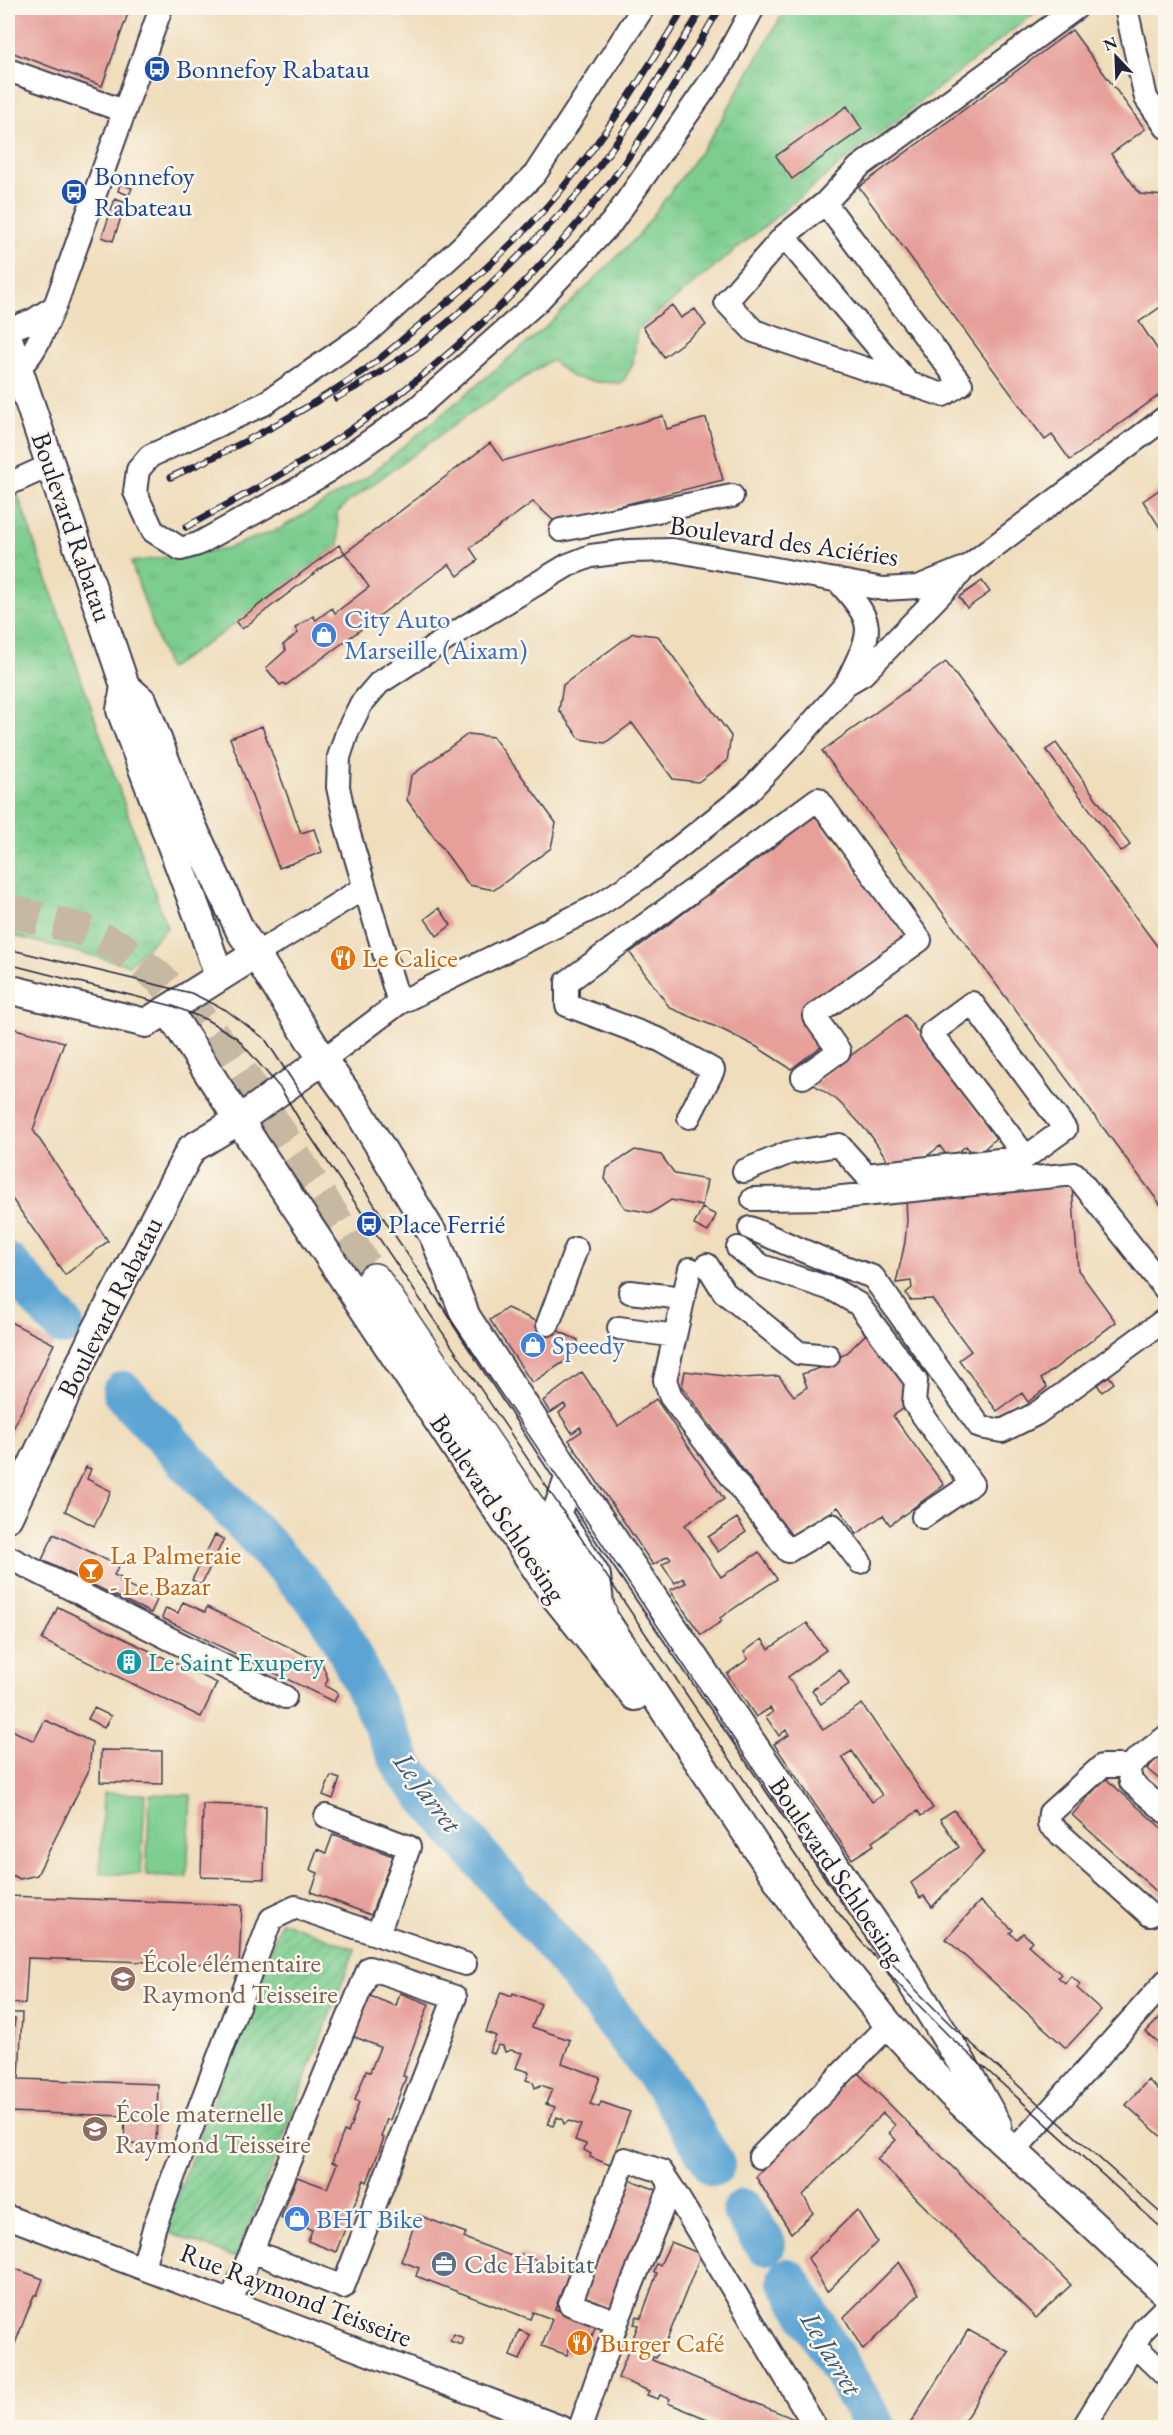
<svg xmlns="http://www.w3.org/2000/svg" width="1173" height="2435" font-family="'EB Garamond',serif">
<defs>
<pattern id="grass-tufts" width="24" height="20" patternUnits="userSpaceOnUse" patternTransform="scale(1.5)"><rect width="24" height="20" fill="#7ccd8e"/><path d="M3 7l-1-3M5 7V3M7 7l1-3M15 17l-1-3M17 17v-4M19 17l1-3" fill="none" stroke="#6bb07b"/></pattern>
<pattern id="park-crowns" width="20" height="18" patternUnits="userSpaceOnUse" patternTransform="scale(1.5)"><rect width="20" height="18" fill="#7ccd8e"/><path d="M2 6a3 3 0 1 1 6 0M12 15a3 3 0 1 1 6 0" fill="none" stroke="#6bb07b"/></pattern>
<pattern id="garden-furrows" width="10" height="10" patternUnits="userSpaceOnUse" patternTransform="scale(1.5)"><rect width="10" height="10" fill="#7ccd8e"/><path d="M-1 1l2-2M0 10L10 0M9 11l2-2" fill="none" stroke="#6bb07b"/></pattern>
</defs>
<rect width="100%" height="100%" fill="#fbf7ec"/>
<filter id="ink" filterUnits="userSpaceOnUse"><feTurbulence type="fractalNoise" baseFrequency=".0167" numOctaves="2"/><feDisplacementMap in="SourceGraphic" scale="12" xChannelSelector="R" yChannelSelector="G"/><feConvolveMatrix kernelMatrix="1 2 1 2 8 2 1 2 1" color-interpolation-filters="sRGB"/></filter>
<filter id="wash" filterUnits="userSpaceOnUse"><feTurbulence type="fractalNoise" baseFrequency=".008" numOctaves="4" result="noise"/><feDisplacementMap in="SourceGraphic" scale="24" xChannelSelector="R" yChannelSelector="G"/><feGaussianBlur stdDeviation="1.35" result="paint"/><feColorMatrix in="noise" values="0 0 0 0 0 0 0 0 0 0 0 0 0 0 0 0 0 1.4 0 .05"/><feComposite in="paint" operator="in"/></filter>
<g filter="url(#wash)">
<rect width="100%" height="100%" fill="#efddbb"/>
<path fill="url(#grass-tufts)" stroke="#4f7864" stroke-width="1.5" d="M786 8H1041L848 158 637 330 633 364 622 383 598 382 572 377 551 360 465 417 347 503 337 513 339 545 221 634 168 669 131 562 225 549 281 528 367 477 546 327 637 237 712 136Z"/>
<path fill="url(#park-crowns)" stroke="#4f7864" stroke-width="1.5" d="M8 466 167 928 129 965 14 936 17 925 8 922Z"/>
<path fill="url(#garden-furrows)" stroke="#4f7864" stroke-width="1.5" d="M281 1921 355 1949 237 2258 164 2231Z"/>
<path fill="#7ccd8e" stroke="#4f7864" stroke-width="1.5" d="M103 1793 145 1794 141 1874H100Z
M150 1794 191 1795 187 1877 146 1875Z"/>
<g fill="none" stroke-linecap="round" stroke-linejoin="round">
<path stroke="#5ca4d3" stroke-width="42" d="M8 1264 63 1325
M123 1392 315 1598 337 1627 405 1770 567 1959 668 2089 714 2165
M743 2210 765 2244
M788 2279 876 2428"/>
</g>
<g id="blocks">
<path fill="#e69f99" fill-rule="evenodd" d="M8 8H130L102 86 8 51Z
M1072 30 1145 129 1111 154 1140 194 1166 196V303L1139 322 1162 356 1166 357V390L1070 460 1052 435 1045 440 859 187Z
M847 106 862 129 792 179 776 156Z
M120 184 132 188 129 195 118 191Z
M115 199 126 203 113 241 102 237Z
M672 305 681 318 695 309 706 325 664 357 643 327Z
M663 416 667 429 706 418 723 480 555 522 533 502 470 548 478 560 458 576 449 564 286 685 284 683 280 685 266 668 286 650 283 645 298 633 295 628 313 616 316 620 332 608 335 613 369 587 345 553 490 443 503 461Z
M1166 485V537L1143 501Z
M339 545 345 553 329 562 242 629 236 622Z
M982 581 990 592 967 608 959 597Z
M633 633 658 636 731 736 727 761 698 782 673 779 632 723 605 743 580 739 559 710 563 685Z
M946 662 1166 958V1212L822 751Z
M262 726 301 833 314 829 322 852 279 868 230 738Z
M468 734 493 737 556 823 551 848 494 890 469 885 407 800 411 776Z
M1056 743 1130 845 1121 852 1046 750Z
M815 816 906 938 803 1014 826 1043 791 1069 757 1047 721 1029 670 1008 630 953 697 903 693 897 704 889 709 895Z
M439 908 451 925 437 936 425 919Z
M905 1015 996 1138 975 1158 966 1146 949 1159 940 1146 919 1162 890 1164 872 1137 855 1118 837 1100 813 1084Z
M8 1027 64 1042 33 1130 108 1241 65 1275 8 1193Z
M635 1150 661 1155 675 1174 707 1180 702 1206 671 1200 651 1213 625 1208 605 1179 607 1168Z
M1072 1186 1078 1270 1116 1322 1041 1379 1047 1387 1028 1402 1022 1393 997 1411 959 1360 971 1351 932 1299 910 1300 906 1293 912 1288 911 1281 896 1283 905 1242 907 1220 906 1198Z
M702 1208 716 1215 708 1232 694 1225Z
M507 1308 578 1340 576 1354 532 1383 490 1320Z
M8 1321 54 1344 8 1439Z
M870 1330 910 1385 907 1406 893 1416 944 1485 890 1525 883 1515 857 1534 838 1507 794 1539 682 1387 685 1371 741 1378 779 1376 794 1396 807 1387 802 1374 826 1366 848 1352Z
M582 1372 618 1426 656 1399 724 1499 685 1525 721 1577 759 1552 777 1579 720 1618 722 1621 701 1635 670 1590 686 1583 683 1578 675 1583 662 1565 671 1559 668 1556 653 1565 569 1440 582 1431 580 1427 572 1433 559 1413 566 1407 564 1404 550 1413 543 1401Z
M1109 1376 1114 1383 1102 1392 1097 1384Z
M86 1467 91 1469 87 1479 111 1491 94 1526 65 1511Z
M737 1518 746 1532 718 1552 708 1537Z
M54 1534 119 1566 114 1575 121 1578 119 1582 157 1600 151 1613 42 1560Z
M215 1535 224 1539 201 1585 192 1580Z
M183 1602 205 1612 207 1607 322 1663 328 1679 325 1686 338 1693 334 1702 162 1618 166 1608 178 1613Z
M58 1607 217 1683 201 1717 42 1640Z
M807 1623 826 1650 788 1677 823 1730 862 1704 933 1808 921 1816 918 1811 872 1842 874 1845 852 1859 774 1744 789 1735 786 1730 779 1736 766 1717 773 1712 770 1708 756 1717 727 1674 748 1659 744 1652 762 1639 769 1649ZM852 1751 882 1795 872 1802 842 1757Z
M840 1670 849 1684 821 1704 812 1690Z
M94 1708 111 1716 104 1728 88 1719Z
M45 1720 92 1742 89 1770 37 1875 20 1879 8 1873V1728L34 1741Z
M1166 1748V1785L1147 1769Z
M101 1750 162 1751V1784L100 1782Z
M331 1776 340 1779 333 1799 323 1795Z
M1105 1778 1166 1832V1900L1072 1815Z
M203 1804 266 1806 264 1879 201 1877Z
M954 1810 984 1852 932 1907 924 1896 920 1898 911 1883 959 1847 940 1819Z
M333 1834 393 1856 371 1915 311 1892 318 1873 310 1870 317 1849 326 1853Z
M9 1896 242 1905 239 1965 28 1958 25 2004 8 2003Z
M980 1901 1013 1930 1010 1933 1017 1939 1023 1933 1032 1941 1028 1945 1061 1974 1058 1977 1065 1983 1071 1976 1080 1984 1077 1988 1101 2010 1066 2048 946 1939Z
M501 1992 512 1996 513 1993 541 2004 532 2027 570 2040 562 2063 600 2077 590 2104 599 2107 601 2102 630 2112 610 2165 590 2157 591 2154 584 2150 586 2144 575 2140 581 2125 569 2121 564 2124 562 2119 557 2117 553 2126 548 2124 555 2107 546 2104 552 2089 541 2085 535 2088 533 2082 526 2080 529 2072 516 2068 522 2053 511 2050 505 2052 503 2046 498 2045 494 2054 489 2052 496 2036 486 2032Z
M400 1993 429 2004 406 2066 403 2076 406 2077 390 2120 387 2119 381 2137 384 2138 367 2182 364 2180 336 2252 308 2241 312 2230 281 2218 297 2177 327 2188 337 2164 332 2162 344 2131 348 2133 359 2102 355 2100 366 2071 370 2072 380 2047 350 2035 365 1994 396 2006Z
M1166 2011V2050L1146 2032Z
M8 2013H22L19 2079 158 2084 156 2145 124 2144 125 2116 8 2112V2072L13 2071 14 2031H8V2025L14 2026 15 2019H8Z
M855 2070 1071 2285 1036 2318 877 2159 896 2140 889 2133 895 2125 883 2113 803 2195 813 2213 791 2233 756 2177Z
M1148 2080 1166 2096V2141L1126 2105Z
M628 2179 659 2191 614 2308 583 2296Z
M857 2210 877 2242 827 2292 808 2258Z
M418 2215 466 2233 464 2238 519 2259 521 2254 569 2273 555 2309 596 2325 588 2347 572 2341 567 2355 542 2346 552 2319 533 2312 530 2319 416 2276 419 2268 401 2261Z
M671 2242 701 2254 663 2350 660 2349 656 2358 653 2357 652 2360 804 2423 807 2427H727L668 2403 670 2399 660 2395 658 2399 647 2395 649 2391 618 2378 638 2325 634 2324 637 2316 641 2318 657 2273 654 2272 656 2264 660 2265Z
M899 2262 919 2294 863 2350 844 2317Z
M8 2266 43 2279 37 2295H34L9 2359H8Z
M519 2330 530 2335 520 2360 510 2356Z
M968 2330 1009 2352 960 2427H912L910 2424Z
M453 2334 464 2338 462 2345 450 2341Z"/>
</g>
</g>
<g filter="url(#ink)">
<use href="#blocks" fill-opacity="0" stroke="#413e4e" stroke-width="1.5"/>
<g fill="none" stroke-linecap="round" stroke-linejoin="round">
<path stroke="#c6b8a1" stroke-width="33" stroke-dasharray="33 16" stroke-linecap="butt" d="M8 910 83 930 120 947 158 977 195 1012 232 1058 374 1280"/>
<g stroke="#413e4e" stroke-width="26">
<path id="minor" d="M643 8 535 174 458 250 365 334 264 404 150 456 138 470 135 492 153 531 181 549 198 544 319 477 417 408 537 302 612 222 722 65 753 8
M1126 8 1146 98 1166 127
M8 70 124 111
M825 203 961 384 943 395 754 331 726 302 784 236 825 203 859 167 1076 8
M784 236 909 384
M8 330 34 320 54 307
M8 372C33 365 44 328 55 306L161 8
M13 482 51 465
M561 530 732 496
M837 580C877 625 873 629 848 680
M256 954 364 888
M399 1003 346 824 338 787 339 757 348 730 361 704 379 683 468 625 568 565 591 556 630 551 673 550 883 589 918 587 967 567 1166 417
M323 1060 399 1003 599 905 643 876 746 794 798 739 846 684 863 674 961 573
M689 1117 713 1070 660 1040 567 1005V982L818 799 920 940 814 1016 839 1051 803 1077
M744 1171 788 1153 839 1145 866 1175 1026 1157 931 1033 972 1003 1065 1129 1026 1157
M753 1199 832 1198 1075 1174 1166 1290
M750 1228 825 1260 873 1277 980 1427 1002 1431 1036 1414 1166 1319
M738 1248 762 1266 834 1290 858 1304 916 1381 914 1403 972 1484 923 1517
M707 1265 724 1292 799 1353 828 1356
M690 1269 665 1380 671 1397 788 1551 832 1525 860 1562
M630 1292 683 1298
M548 1324 576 1249
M619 1328 675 1336
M8 1557 285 1697
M1166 1737 1128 1766 1131 1782 1166 1812
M1128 1766H1102L1050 1813 1049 1824 1150 1915
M326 1816 409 1847 378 1934
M1013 2152 1166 1981
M760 2157 889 2025
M671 2186 816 2428
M8 2217 563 2428
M143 2267 155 2225 271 1919 296 1907 465 1964
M231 2301 369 1968 455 1997 343 2287 252 2251
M1134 2345 1166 2376
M580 2428 617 2322 671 2186 661 2171 625 2159 570 2304 617 2322
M1083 2428 1143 2330 1166 2307"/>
</g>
<g stroke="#413e4e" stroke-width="32">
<path id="major" d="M8 339 125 686 121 710 200 920 219 976
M125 686 143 702 180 800 240 930 323 1060 355 1105 435 1238 466 1317 570 1476 556 1514 596 1576 600 1613 804 1919 889 2025 951 2093 1166 2293
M8 989 146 1023 256 954
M168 1010 257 1148 554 1595 635 1696
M570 1476 882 1935 962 2063 997 2125
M8 1517 92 1339 191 1149 239 1120 323 1060"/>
</g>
<g stroke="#413e4e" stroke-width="36">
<path id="highway" d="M374 1280 600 1613"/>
</g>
<use href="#minor" stroke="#fff" stroke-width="22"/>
<use href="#major" stroke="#fff" stroke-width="28"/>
<use href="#highway" stroke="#fff" stroke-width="33"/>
<path stroke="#22223b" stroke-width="1.5" d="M8 949 191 993 226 1010 265 1039 427 1284 841 1898 883 1952 916 1990 953 2027 1166 2218
M8 964 173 1006 207 1020 237 1038 281 1089 300 1121 763 1808 811 1878 859 1939 901 1987 948 2035 1166 2232"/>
<g stroke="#22223b" stroke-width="7">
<path id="rail" d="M336 398C408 361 466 310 522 253 543 231 566 210 584 186 628 129 665 69 703 8
M171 477C238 447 302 413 362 372 381 359 398 343 415 329 466 288 514 245 557 195 605 137 646 72 684 8
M186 527C239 498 293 470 343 435 442 367 539 277 612 180 652 126 685 66 720 8"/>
</g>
<use href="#rail" stroke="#fbf7ec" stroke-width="4.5" stroke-dasharray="14" stroke-linecap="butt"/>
</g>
</g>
<defs>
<g id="bus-disc" transform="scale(1.35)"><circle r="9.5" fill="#1a4fb4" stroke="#fbf7ec"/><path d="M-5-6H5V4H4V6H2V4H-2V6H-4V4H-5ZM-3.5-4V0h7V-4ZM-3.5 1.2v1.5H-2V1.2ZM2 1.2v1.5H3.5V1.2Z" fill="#fff"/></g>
<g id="shop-disc" transform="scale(1.35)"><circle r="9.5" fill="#3f7fe0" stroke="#fbf7ec"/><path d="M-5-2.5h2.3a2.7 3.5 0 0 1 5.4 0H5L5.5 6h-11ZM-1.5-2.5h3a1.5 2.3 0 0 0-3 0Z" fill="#fff"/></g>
<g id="restaurant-disc" transform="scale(1.35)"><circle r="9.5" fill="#e8710a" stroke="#fbf7ec"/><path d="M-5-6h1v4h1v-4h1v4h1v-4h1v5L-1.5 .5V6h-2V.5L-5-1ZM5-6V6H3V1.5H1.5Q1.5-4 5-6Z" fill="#fff"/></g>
<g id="bar-disc" transform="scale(1.35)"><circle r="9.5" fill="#e8710a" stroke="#fbf7ec"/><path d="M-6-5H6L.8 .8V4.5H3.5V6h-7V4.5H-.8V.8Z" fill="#fff"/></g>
<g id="building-disc" transform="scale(1.35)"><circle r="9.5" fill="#0f9aa8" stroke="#fbf7ec"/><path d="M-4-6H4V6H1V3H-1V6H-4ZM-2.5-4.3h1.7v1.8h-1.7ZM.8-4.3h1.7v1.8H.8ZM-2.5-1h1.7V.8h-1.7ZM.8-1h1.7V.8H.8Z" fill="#fff"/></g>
<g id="school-disc" transform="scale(1.35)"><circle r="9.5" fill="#8d6e63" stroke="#fbf7ec"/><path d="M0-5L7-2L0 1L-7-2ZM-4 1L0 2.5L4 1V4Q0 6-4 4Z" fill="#fff"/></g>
<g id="office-disc" transform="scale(1.35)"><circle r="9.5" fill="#5c6f8a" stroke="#fbf7ec"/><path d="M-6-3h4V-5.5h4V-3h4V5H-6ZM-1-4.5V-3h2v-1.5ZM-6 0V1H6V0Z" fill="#fff"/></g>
</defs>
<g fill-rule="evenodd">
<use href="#bus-disc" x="157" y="69"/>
<use href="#bus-disc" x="74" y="192"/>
<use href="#shop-disc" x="324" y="635"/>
<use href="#restaurant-disc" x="343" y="958"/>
<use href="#bus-disc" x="369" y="1224"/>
<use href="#shop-disc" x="533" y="1345"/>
<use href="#bar-disc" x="91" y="1571"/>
<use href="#building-disc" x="129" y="1662"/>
<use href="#school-disc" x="123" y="1979"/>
<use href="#school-disc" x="95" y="2129"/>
<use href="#shop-disc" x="297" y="2219"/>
<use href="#office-disc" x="444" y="2264"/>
<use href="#restaurant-disc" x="580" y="2343"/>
</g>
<g text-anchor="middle" stroke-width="5" stroke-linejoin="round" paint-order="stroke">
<g font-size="27" fill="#164399" stroke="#fbf7ec" text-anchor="start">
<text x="176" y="78">Bonnefoy Rabatau</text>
<text x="94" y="185">Bonnefoy<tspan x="94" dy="31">Rabateau</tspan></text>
<text x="388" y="1233">Place Ferrié</text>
</g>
<g font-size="27" fill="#22223b" stroke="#fbf7ec">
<text transform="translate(72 527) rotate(71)" y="9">Boulevard Rabatau</text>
<text transform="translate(784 541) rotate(8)" y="9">Boulevard des Aciéries</text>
<text transform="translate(110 1307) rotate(-63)" y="9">Boulevard Rabatau</text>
<text transform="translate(498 1508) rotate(56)" y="9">Boulevard Schloesing</text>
<text transform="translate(837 1871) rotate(56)" y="9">Boulevard Schloesing</text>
<text transform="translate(296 2295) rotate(21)" y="9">Rue Raymond Teisseire</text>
</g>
<g font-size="27" fill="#366cbe" stroke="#fbf7ec" text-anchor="start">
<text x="344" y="628">City Auto<tspan x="344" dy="31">Marseille (Aixam)</tspan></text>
<text x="552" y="1354">Speedy</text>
<text x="316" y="2228">BHT Bike</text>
</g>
<g font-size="27" fill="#c56008" stroke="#fbf7ec" text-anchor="start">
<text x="362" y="967">Le Calice</text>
<text x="110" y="1564">La Palmeraie<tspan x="110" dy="31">- Le Bazar</tspan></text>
<text x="600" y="2352">Burger Café</text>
</g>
<g font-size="27" fill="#0d838f" stroke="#fbf7ec" text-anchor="start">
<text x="148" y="1671">Le Saint Exupery</text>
</g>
<g font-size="27" fill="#785e54" stroke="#fbf7ec" text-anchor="start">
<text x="142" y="1972">École élémentaire<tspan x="142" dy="31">Raymond Teisseire</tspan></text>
<text x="115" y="2122">École maternelle<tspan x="115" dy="31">Raymond Teisseire</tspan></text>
</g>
<g font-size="27" fill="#4e5e75" stroke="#fbf7ec" text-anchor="start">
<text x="464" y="2273">Cdc Habitat</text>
</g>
<g font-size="28" font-style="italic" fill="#395678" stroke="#fbf7ec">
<text transform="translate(428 1792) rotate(53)" y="10">Le Jarret</text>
<text transform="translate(832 2353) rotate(59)" y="10">Le Jarret</text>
</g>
</g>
<rect width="1173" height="2435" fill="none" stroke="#fbf7ec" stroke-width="30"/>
<g transform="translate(1116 57) rotate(337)" stroke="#fbf7ec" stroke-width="4.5" paint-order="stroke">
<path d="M0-4.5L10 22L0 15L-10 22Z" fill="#22223b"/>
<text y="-9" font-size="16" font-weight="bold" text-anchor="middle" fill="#22223b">N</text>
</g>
</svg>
